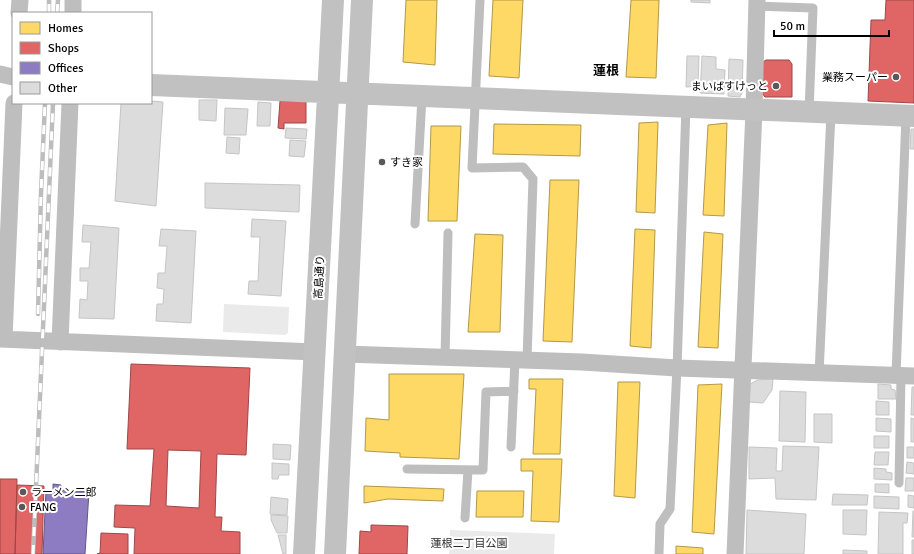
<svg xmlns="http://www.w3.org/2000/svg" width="914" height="554" font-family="Signika,'Noto Sans JP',sans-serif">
<rect width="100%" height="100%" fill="#fff"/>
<path fill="#eaeaea" d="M224 304 289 307 288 333 285 335 223 332Z
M450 530 555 534 554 554H449Z"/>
<path fill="#ffd966" stroke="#b29847" d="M406 0H437L435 65 403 62Z
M493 0H523L519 78 489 76Z
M631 0H659L656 78 626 77Z
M658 122 655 213 636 212 639 123Z
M727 123 724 216 703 215 708 125Z
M494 124 581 125 580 156 493 154Z
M431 126H461L457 221H428Z
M550 180H579L572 342 543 341Z
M635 229 655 230 651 348 630 346Z
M704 232 723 234 718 348 698 347Z
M475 234 503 235 500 332H468Z
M389 374H464L459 459 400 457V453L365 451 366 418 389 420Z
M529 379H563L560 454H533L536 389H529Z
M618 382H640L635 498 614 496Z
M722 384 714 534 692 532 698 385Z
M521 459H562L559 522 531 521 533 471H521Z
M364 486 444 489 443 501 388 499 364 503Z
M477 491H524L523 517H476Z
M676 546 703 548V554H676Z"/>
<path fill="#e06666" stroke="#9d4747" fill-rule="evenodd" d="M886 0H914V103L868 101 871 20H885Z
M766 60H789L792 64V97H765L762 93 763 62Z
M280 101H306V123H284V129L278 128Z
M131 364 250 368 246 455 217 454 215 517H222L221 531 240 532V554H134L135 528 114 527 115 505 150 506 154 449H127ZM168 450 201 451 199 508 166 506Z
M0 479H17L15 554H0Z
M17 485 44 486 42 554H15Z
M371 525 408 526 407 554H359L360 531 371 532Z
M101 533 128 534V554H97L100 553Z"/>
<path fill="#8e7cc3" stroke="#635788" d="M53 484 61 485V490L89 492 85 554H43L46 491H53Z"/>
<path fill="#dcdcdc" stroke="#c5c5c5" d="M691 0H710V3L691 2Z
M687 56H699L698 86 686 87Z
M702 56 716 57V69L725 70 724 94 700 93Z
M729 59 743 60 742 93 740 97 728 96Z
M199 100H217L216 121 199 120Z
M151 101 163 102 156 206 115 201 121 103H151Z
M258 102 271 103 270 126H257Z
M225 108 248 109 246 135H224Z
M286 128 307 129 306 139 285 138Z
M911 129H914V149H910Z
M227 137 240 138 239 154 226 153Z
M290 140 306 141 304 157 289 156Z
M205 183 300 185 299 212 205 208Z
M252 219 286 221 281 296 248 294 249 281H258L260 237H251Z
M83 225 119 228 114 319 79 318 80 299 87 300 88 281H80V268H89L91 242H82Z
M161 229 196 231 191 323 156 321 157 304H163L164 289 157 288 158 273H165L167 246H159Z
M773 379 772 390 763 403 749 402V385L757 380Z
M878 384 891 385V389L895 390 896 399H878Z
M912 387H914V415H911Z
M780 391 806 392 805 442 779 441Z
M876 401 889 402V415H876Z
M814 414H832V443L814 442Z
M876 418 891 419V432L876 431Z
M911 418 914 419V442H911Z
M874 436H889V448H874Z
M273 444 291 445 290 460 273 459Z
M783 446 819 447 816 500 776 499 775 478 749 479V447L777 448 776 471H782Z
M907 447H914V458H907Z
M875 452H889L888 465H874Z
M907 462 914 463V474L906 473Z
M272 463 289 464V475H279L278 479H272Z
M874 468 886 469V472L892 473V480L874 479Z
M906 478H914V491H905Z
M875 484H889V493L875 492Z
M833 494 868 495 867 505H832Z
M908 495 914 496V508L908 507Z
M874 496 899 497V509L874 508Z
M271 497 288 499 287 515 270 514Z
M747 510 806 514 804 554H746Z
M843 510H867L866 535 843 534Z
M913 511H914V537H912Z
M879 512 908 513 907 523H903V554H878Z
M271 515 288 516 287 533H277L271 520Z
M278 535H286V554H283Z
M912 540H914V554H912Z
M843 550 867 551V554H843Z"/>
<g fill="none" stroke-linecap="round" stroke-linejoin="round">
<path stroke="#bebebe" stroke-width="9" d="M480 0 472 168 523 167 533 179 527 360
M756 6 813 8 809 112
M415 224 422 97
M445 357 448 233
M819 374 831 113
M896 375 906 116
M511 447 515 360
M407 469 483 470 486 392 514 391
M899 483 901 376
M465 518 468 470
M659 554 660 524 670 509 677 368 686 107"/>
<path stroke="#bebebe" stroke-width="17" d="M19 13 20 0
M73 13V0
M0 74 13 77
M0 339 315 352
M4 339 14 103
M60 342 70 103
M344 354 582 362 677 368 914 376
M735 554 754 110 757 0"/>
<path stroke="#c1c1c1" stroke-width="22" d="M151 85 914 116
M304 554 333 0
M335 554 362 0"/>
<g stroke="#bdbdbd" stroke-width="4.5">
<path id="rail" d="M49 13V0
M57 13 58 0
M38 314 41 193 45 103
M33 554 53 103"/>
</g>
<use href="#rail" stroke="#fff" stroke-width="3" stroke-dasharray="9" stroke-linecap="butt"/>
</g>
<g fill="#595959" stroke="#fff" stroke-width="1.5">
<circle cx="896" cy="77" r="4"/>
<circle cx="776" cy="86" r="4"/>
<circle cx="382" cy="162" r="4"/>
<circle cx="23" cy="492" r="4"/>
<circle cx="22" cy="507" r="4"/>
</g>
<g text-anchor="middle" stroke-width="4" stroke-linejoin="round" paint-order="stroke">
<g font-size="11" fill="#000" stroke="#fff" text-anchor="start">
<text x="888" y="81" text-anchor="end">業務スーパー</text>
<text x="768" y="90" text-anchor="end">まいばすけっと</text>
<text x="390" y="166">すき家</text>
<text x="31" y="496">ラーメン二郎</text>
<text x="30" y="511">FANG</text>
</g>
<g font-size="11" fill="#000" stroke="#fff">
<text transform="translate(319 277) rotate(-87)" y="4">高島通り</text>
</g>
<g font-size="11" fill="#2f2f2f" stroke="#fff">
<text x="469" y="547">蓮根二丁目公園</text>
</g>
<g font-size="13" font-weight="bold" fill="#000" stroke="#fff">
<text x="606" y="75">蓮根</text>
</g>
</g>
<rect x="12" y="12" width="140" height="92" fill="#ffffff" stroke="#999999"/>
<rect x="20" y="22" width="20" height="12" fill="#ffd966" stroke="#999999"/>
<text x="48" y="32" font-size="12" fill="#000000">Homes</text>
<rect x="20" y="42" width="20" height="12" fill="#e06666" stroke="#999999"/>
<text x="48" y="52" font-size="12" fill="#000000">Shops</text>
<rect x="20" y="62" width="20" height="12" fill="#8e7cc3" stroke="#999999"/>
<text x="48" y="72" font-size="12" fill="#000000">Offices</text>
<rect x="20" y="82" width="20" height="12" fill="#dcdcdc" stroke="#999999"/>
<text x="48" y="92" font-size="12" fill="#000000">Other</text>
<path d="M774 30v6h115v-6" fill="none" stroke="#000000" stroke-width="2"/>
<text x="780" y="30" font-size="12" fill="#000000" stroke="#ffffff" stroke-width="3" paint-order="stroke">50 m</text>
</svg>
